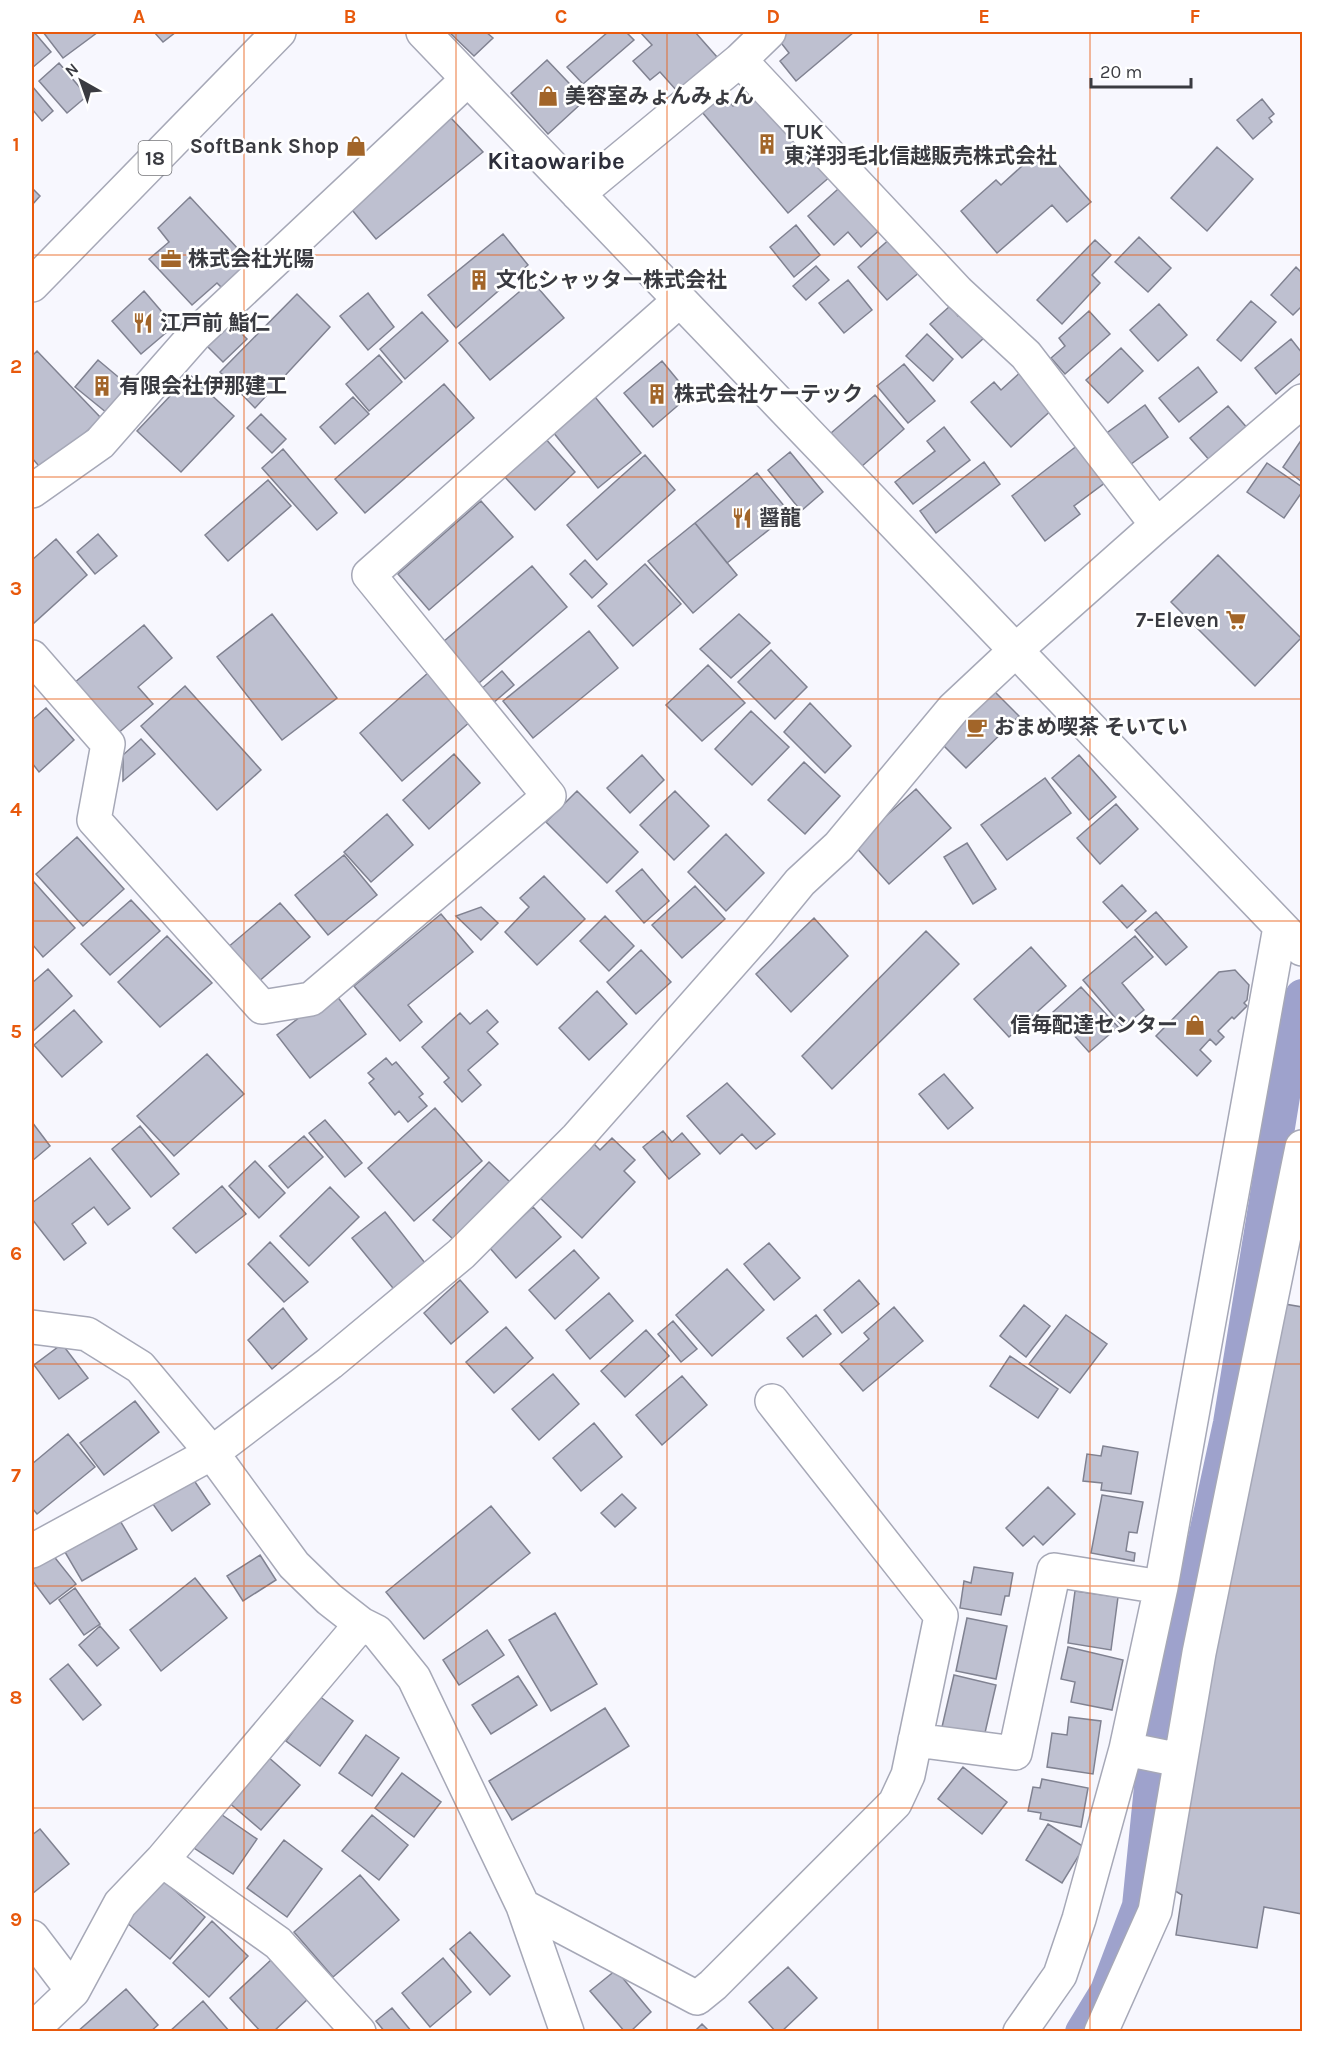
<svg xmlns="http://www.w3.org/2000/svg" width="1334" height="2063" font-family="Karla,'Noto Sans JP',sans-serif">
<rect width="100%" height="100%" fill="#f7f7fe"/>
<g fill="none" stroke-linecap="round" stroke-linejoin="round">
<path stroke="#9ea2cc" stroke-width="34" d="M1082 2032 1107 1991 1139 1906 1151 1787 1230 1423 1292 1041 1302 996"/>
</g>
<path fill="#bec0d0" stroke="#808291" stroke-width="1.5" d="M32 32H34L51 52 32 68Z
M43 32H98L63 58Z
M154 32H176L163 42Z
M449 32H486L493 38 474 56Z
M608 32H626L634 40 583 84 567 67Z
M640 32H695L717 57 677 91 660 72 650 80 633 61 652 45Z
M787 32H854L796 81 780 61 789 53 778 39Z
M547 60 585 100 548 134 511 93Z
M59 63 87 96 67 113 39 81Z
M32 86 53 111 42 121 32 109Z
M756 86 832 175 788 213 702 112 723 95 733 106Z
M1262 99 1274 114 1269 118 1272 122 1253 139 1237 120Z
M451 118 483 152 376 239 348 205Z
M1043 147 1091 202 1067 222 1052 205 997 253 961 211 996 180 1001 185Z
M1217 147 1253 179 1207 231 1171 198Z
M847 181 885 225 861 247 848 232 834 245 808 216Z
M32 188 40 196 32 205Z
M190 197 252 264 224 290 217 283 192 305 149 259 169 242 158 228Z
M796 225 820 255 794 277 770 247Z
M503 234 528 265 456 328 428 295Z
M892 237 922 270 887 300 858 267Z
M1139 237 1171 268 1148 292 1115 262Z
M1095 240 1111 255 1092 275 1100 283 1062 324 1037 300Z
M816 266 829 280 806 300 793 286Z
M1296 267 1302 273V306L1293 315 1271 295Z
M848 280 872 310 844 333 819 303Z
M532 281 564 318 490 380 459 343Z
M144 291 174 326 141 354 112 321Z
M368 293 394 327 368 350 340 316Z
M297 294 330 327 255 408 220 372Z
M1251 301 1276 322 1241 361 1217 340Z
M1159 304 1187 335 1158 361 1130 330Z
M950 306 958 316 969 306 986 336 962 358 930 324Z
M1089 311 1110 334 1065 374 1051 358 1065 346 1059 338Z
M422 312 448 341 405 379 380 349Z
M227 319 247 339 223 362 203 342Z
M927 334 953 359 933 381 906 356Z
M1291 339 1302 353V372L1276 394 1255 368Z
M1121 348 1143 371 1108 403 1086 380Z
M37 351 101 418 44 472 32 458V356Z
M379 355 402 382 369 411 346 384Z
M98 360 129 386 107 413 75 387Z
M662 361 690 395 653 427 624 393Z
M904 364 935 401 908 423 877 386Z
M1198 367 1217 392 1179 422 1159 398Z
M1024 369 1056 406 1011 447 971 402 994 382 1001 390Z
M190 375 234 416 181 472 137 431Z
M444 384 474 418 365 513 335 479Z
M875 395 904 429 861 467 831 433Z
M353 397 369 414 335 444 320 427Z
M595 397 641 453 598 488 553 432Z
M1145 405 1168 437 1127 467 1104 435Z
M1228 406 1249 430 1211 462 1190 438Z
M261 414 286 439 272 453 247 428Z
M944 427 970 460 913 504 895 482 935 451 927 441Z
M544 437 575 472 535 510 503 475Z
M1302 439V482L1283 467Z
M1078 445 1106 482 1074 506 1080 514 1045 541 1012 496Z
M283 449 337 513 317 530 262 468Z
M790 452 823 492 801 511 768 470Z
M645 455 675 490 597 560 567 525Z
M984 462 1000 484 936 533 920 511Z
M1267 463 1302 487V492L1284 518 1247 492Z
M757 473 790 513 727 563 695 523Z
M268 480 291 506 228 561 205 535Z
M481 501 513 537 429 610 398 574Z
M695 523 737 575 693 613 648 561Z
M98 534 117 556 95 574 77 552Z
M56 539 87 575 34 623 32 620V560Z
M1218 555 1301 638 1255 686 1171 602Z
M585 560 607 584 592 598 570 574Z
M645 564 681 604 633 646 598 606Z
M532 566 567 607 479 683 443 642Z
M272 614 337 698 282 740 217 657Z
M739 614 770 643 731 678 700 649Z
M144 625 172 658 138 687 153 704 117 734 74 683Z
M589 631 618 668 533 738 503 701Z
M771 650 807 687 775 719 738 682Z
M708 665 745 703 702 741 666 705Z
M502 671 514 685 492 704 480 690Z
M429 672 471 721 402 781 360 733Z
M185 686 261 770 217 810 141 726Z
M989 686 1019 716 966 768 936 738Z
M810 703 851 746 825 773 784 732Z
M46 708 74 740 39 772 32 763V720Z
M751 711 789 747 752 785 715 749Z
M141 739 155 754 123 781V755Z
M454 754 480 783 429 829 403 800Z
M642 755 664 780 630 813 607 788Z
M1079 755 1116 797 1089 820 1052 778Z
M804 762 840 796 805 834 768 800Z
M1045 778 1071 813 1007 860 981 825Z
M916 789 951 828 889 884 854 845Z
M577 791 638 852 607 883 546 822Z
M675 791 709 826 674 860 640 825Z
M1116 804 1138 829 1100 864 1077 838Z
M387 814 413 845 371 882 344 852Z
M726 834 764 873 726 911 688 872Z
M77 837 124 889 83 926 36 874Z
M967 843 996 889 973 904 944 857Z
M344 855 377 895 328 935 295 895Z
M642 869 669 901 644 923 616 891Z
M544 876 585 919 537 965 505 932 529 907 520 898Z
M34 882 75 928 43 957 32 944V885Z
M1122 885 1146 911 1127 928 1103 902Z
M695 886 725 919 682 958 652 925Z
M131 900 160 931 110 975 81 944Z
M280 903 310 937 257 983 227 948Z
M481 907 498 923 481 940 456 916Z
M1156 912 1187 947 1166 965 1135 930Z
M441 914 473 952 408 1005 422 1022 400 1041 354 986Z
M605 916 634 946 609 971 580 941Z
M814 918 848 956 791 1012 756 974Z
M926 931 959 964 832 1089 802 1056Z
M167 936 212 983 160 1027 118 982Z
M1135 936 1153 957 1122 983 1144 1010 1123 1027 1083 980Z
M1031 947 1066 986 1009 1037 974 999Z
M641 950 671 982 636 1014 607 982Z
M48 969 72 996 32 1032V983Z
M1235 970 1249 985 1247 1000 1244 1003 1247 1006 1234 1019 1232 1017 1218 1031 1224 1037 1216 1045 1210 1039 1200 1050 1211 1061 1197 1076 1156 1036 1219 972Z
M1081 987 1118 1027 1089 1052 1053 1012Z
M333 991 366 1034 310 1078 277 1035Z
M597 991 627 1024 589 1060 559 1028Z
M74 1010 102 1042 62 1077 34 1045Z
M487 1010 498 1022 487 1032 498 1044 468 1070 481 1085 462 1102 444 1082 449 1078 422 1047 460 1013 470 1024Z
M207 1054 244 1094 174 1156 137 1116Z
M386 1058 392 1065 396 1062 423 1094 419 1097 427 1106 408 1122 399 1111 395 1115 369 1083 374 1079 368 1073Z
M944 1074 973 1108 948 1129 919 1094Z
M727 1083 775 1134 756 1149 742 1134 720 1154 687 1116Z
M435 1108 482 1161 414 1221 368 1168Z
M325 1120 362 1163 345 1177 309 1133Z
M32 1122 50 1146 32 1161Z
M140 1126 179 1174 151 1197 112 1149Z
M663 1131 672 1142 682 1133 700 1154 669 1179 643 1147Z
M304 1136 323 1157 288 1188 269 1166Z
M612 1138 635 1160 624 1171 635 1182 582 1238 537 1195 590 1140 600 1150Z
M90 1158 130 1208 108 1225 94 1207 72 1224 86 1243 64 1260 32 1219V1203Z
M255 1161 285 1193 259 1218 229 1186Z
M489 1162 512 1184 456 1242 433 1220Z
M222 1186 246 1214 196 1253 173 1228Z
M330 1187 359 1217 309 1266 280 1236Z
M533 1207 561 1237 516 1278 489 1247Z
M385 1212 429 1268 397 1293 352 1238Z
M270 1242 308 1282 284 1302 248 1264Z
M769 1243 800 1278 774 1300 744 1264Z
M574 1250 599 1278 555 1319 529 1290Z
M727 1269 764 1310 712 1356 676 1315Z
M460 1280 488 1312 451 1344 424 1313Z
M859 1280 879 1304 842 1333 824 1310Z
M609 1293 633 1321 590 1359 566 1330Z
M1273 1302 1302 1307V1914L1264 1907 1257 1948 1176 1935 1182 1895 1172 1889Z
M1024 1305 1050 1326 1026 1357 1000 1336Z
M894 1307 923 1341 863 1391 840 1364 869 1339 864 1333Z
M283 1308 307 1339 272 1369 248 1340Z
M816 1315 831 1334 803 1357 787 1338Z
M1066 1315 1107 1344 1070 1393 1029 1364Z
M673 1321 697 1349 681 1362 658 1334Z
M506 1327 533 1358 494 1393 466 1362Z
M646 1330 669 1356 625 1397 601 1371Z
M62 1344 88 1378 59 1399 34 1365Z
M1010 1356 1058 1389 1038 1418 990 1386Z
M553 1374 579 1404 539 1440 512 1409Z
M682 1376 707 1405 662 1445 636 1415Z
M135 1401 159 1432 104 1475 80 1443Z
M594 1423 622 1457 581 1491 553 1458Z
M68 1434 95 1467 37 1514 32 1508V1464Z
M1103 1446 1138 1452 1131 1494 1101 1490 1102 1483 1083 1481 1087 1454 1101 1456Z
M189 1473 210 1504 172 1531 150 1500Z
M1048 1487 1075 1514 1043 1545 1034 1536 1023 1546 1006 1528Z
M622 1494 636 1508 615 1527 601 1513Z
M1102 1495 1143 1502 1137 1533 1129 1532 1126 1551 1135 1553 1134 1561 1091 1553Z
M491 1506 530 1553 424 1639 386 1592Z
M116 1514 137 1549 82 1581 62 1547Z
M48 1549 76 1584 50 1604 32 1580V1563Z
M260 1555 276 1580 243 1601 227 1576Z
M974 1567 1013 1573 1009 1596H1005L1001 1615 960 1608 964 1581 971 1583Z
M195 1578 227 1618 161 1671 130 1630Z
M75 1588 100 1624 84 1635 59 1600Z
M1075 1591 1118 1597 1111 1650 1068 1643Z
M555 1613 597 1684 551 1711 509 1640Z
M967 1618 1007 1626 996 1679 956 1671Z
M100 1626 119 1648 97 1666 79 1645Z
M487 1630 504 1655 459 1685 443 1660Z
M1068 1647 1123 1660 1112 1710 1071 1702 1075 1682 1061 1679Z
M68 1664 101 1705 83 1720 50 1679Z
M954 1675 996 1685 984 1737 942 1727Z
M518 1676 537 1705 491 1734 472 1705Z
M319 1696 353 1721 320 1766 286 1741Z
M605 1708 629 1746 512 1820 489 1781Z
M1069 1717 1101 1721 1093 1774 1047 1767 1052 1733 1067 1735Z
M366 1735 399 1758 372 1796 339 1773Z
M267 1756 300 1785 261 1830 227 1801Z
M963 1767 1007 1802 982 1834 938 1799Z
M402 1773 441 1802 414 1837 375 1808Z
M1042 1779 1088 1788 1081 1827 1040 1819 1041 1813 1028 1811 1033 1787 1040 1788Z
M212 1808 257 1839 233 1874 188 1844Z
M372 1815 408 1845 379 1880 342 1851Z
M1048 1824 1084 1847 1062 1883 1026 1860Z
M40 1829 69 1864 32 1894V1835Z
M284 1840 322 1869 287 1917 247 1888Z
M157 1875 205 1917 170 1959 120 1917Z
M360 1875 399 1920 333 1977 294 1932Z
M212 1921 248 1956 209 1997 173 1963Z
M470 1932 510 1976 490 1995 450 1949Z
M443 1958 471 1992 430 2027 402 1993Z
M272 1959 309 1998 273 2032H261L230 1998Z
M788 1967 817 1998 781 2032H776L749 2002Z
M616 1970 651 2012 630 2032H625L590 1991Z
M126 1989 158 2025 150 2032H77Z
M203 2001 230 2032H169Z
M392 2008 412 2032H385L376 2021Z
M702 2024 710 2032H694Z"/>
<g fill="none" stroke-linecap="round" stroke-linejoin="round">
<g stroke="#a6a8b7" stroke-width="36">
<path id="minor" d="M423 32 1302 949
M740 60 769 32
M578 194 740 60 958 292 1026 355 1157 525
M32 491 100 443 194 336 468 79
M32 657 108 744 94 820 262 1007 311 999 549 796 369 575 680 300
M32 1327 87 1334 140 1367 212 1453 294 1565 329 1599 361 1624 377 1632 414 1678 523 1906 567 2032
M32 1551 212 1453 330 1363 461 1254 577 1138 759 932 800 882 839 846 953 709 1016 650 1157 525 1302 401
M915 1740 1015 1753 1054 1570 1161 1587
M1126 1749 1180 1760
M162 1860 278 1943 359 2032
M523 1906 697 1998 713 1985 895 1803 908 1775 941 1616 772 1401
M32 1937 73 1991
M32 2030 73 1991 120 1904 162 1860 361 1624
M1020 2032 1060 1975 1079 1919 1126 1749 1161 1587 1280 927
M1101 2032 1155 1911 1199 1653 1302 1147"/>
</g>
<g stroke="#a6a8b7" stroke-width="36">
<path id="highway" d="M32 285 279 32"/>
</g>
<use href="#minor" stroke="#fff" stroke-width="33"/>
<use href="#highway" stroke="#fff" stroke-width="33"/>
</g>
<path fill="none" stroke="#e8590c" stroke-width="1.5" stroke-opacity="0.55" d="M244 32V2032M456 32V2032M667 32V2032M878 32V2032M1090 32V2032M32 255H1302M32 477H1302M32 699H1302M32 921H1302M32 1142H1302M32 1364H1302M32 1586H1302M32 1808H1302"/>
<defs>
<g id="shop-bare" transform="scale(1.62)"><path d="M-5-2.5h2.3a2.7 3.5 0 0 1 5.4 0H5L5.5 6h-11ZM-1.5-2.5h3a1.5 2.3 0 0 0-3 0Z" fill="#a26529" stroke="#fff" stroke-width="2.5" paint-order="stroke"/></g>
<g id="building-bare" transform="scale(1.62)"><path d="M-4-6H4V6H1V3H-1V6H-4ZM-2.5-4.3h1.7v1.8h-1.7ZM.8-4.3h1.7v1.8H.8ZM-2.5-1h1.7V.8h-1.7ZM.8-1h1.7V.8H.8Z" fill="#a26529" stroke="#fff" stroke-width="2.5" paint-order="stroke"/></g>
<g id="office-bare" transform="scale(1.62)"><path d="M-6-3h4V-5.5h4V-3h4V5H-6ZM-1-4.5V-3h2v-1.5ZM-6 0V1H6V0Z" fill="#a26529" stroke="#fff" stroke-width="2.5" paint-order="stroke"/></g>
<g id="restaurant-bare" transform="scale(1.62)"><path d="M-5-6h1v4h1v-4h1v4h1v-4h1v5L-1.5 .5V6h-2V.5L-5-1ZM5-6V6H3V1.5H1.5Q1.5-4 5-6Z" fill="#a26529" stroke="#fff" stroke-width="2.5" paint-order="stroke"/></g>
<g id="supermarket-bare" transform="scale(1.62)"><path d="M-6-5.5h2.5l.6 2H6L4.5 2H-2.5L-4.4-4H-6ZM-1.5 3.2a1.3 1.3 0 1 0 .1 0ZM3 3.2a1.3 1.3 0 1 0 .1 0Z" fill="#a26529" stroke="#fff" stroke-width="2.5" paint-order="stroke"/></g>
<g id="cafe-bare" transform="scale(1.62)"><path d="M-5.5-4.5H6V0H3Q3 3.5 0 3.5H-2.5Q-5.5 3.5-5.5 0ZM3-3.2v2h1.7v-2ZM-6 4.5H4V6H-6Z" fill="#a26529" stroke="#fff" stroke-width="2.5" paint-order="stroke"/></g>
</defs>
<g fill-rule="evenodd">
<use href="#shop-bare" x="548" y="96"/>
<use href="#building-bare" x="767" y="144"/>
<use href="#shop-bare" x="356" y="146"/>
<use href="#office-bare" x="171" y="259"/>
<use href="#building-bare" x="479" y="280"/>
<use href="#restaurant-bare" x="143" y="323"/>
<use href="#building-bare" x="102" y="386"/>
<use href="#building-bare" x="657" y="394"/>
<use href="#restaurant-bare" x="742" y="518"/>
<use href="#supermarket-bare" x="1236" y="620"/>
<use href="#cafe-bare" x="977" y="727"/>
<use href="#shop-bare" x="1195" y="1025"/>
</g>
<g text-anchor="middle" stroke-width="5" stroke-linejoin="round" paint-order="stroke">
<rect fill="#fff" stroke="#75767a" stroke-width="1.5" x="138.5" y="141" width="33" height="34" rx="4.5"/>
<g font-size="20" font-weight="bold" fill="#3a3b41">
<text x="155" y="165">18</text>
</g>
<g font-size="21" font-weight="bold" fill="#3a3b41" stroke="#fff" text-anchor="start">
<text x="565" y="103">美容室みょんみょん</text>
<text x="784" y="139">TUK<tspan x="784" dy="24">東洋羽毛北信越販売株式会社</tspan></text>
<text x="339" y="153" text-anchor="end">SoftBank Shop</text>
<text x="188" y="266">株式会社光陽</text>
<text x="496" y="287">文化シャッター株式会社</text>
<text x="160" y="330">江戸前 鮨仁</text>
<text x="119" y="393">有限会社伊那建工</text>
<text x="674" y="401">株式会社ケーテック</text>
<text x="759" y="525">醤龍</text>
<text x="1219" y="627" text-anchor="end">7-Eleven</text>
<text x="994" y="734">おまめ喫茶 そいてい</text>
<text x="1178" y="1032" text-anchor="end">信毎配達センター</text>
</g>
<g font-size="24" font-weight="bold" fill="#2d2e3a" stroke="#fff">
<text x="556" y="169">Kitaowaribe</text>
</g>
</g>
<rect width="1334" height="2063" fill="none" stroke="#ffffff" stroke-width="66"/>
<g transform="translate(81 81) rotate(320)" stroke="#ffffff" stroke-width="4.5" paint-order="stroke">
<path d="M0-4.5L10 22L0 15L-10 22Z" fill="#3a3b41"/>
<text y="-9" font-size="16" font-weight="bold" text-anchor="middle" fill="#3a3b41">N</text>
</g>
<path d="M1091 78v9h100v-9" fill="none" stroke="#3a3b41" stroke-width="3"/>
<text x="1100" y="78" font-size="18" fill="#3a3b41" stroke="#ffffff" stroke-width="4.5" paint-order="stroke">20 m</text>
<rect x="33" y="33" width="1268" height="1997" fill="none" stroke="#e8590c" stroke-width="2"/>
<g font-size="20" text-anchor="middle" font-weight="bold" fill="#e8590c">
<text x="139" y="23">A</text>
<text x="350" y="23">B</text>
<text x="561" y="23">C</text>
<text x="773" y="23">D</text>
<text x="984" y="23">E</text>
<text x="1195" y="23">F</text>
<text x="16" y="151">1</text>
<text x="16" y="373">2</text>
<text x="16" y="595">3</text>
<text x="16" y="816">4</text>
<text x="16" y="1038">5</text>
<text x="16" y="1260">6</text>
<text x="16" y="1482">7</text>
<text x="16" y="1704">8</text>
<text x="16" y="1926">9</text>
</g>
</svg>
